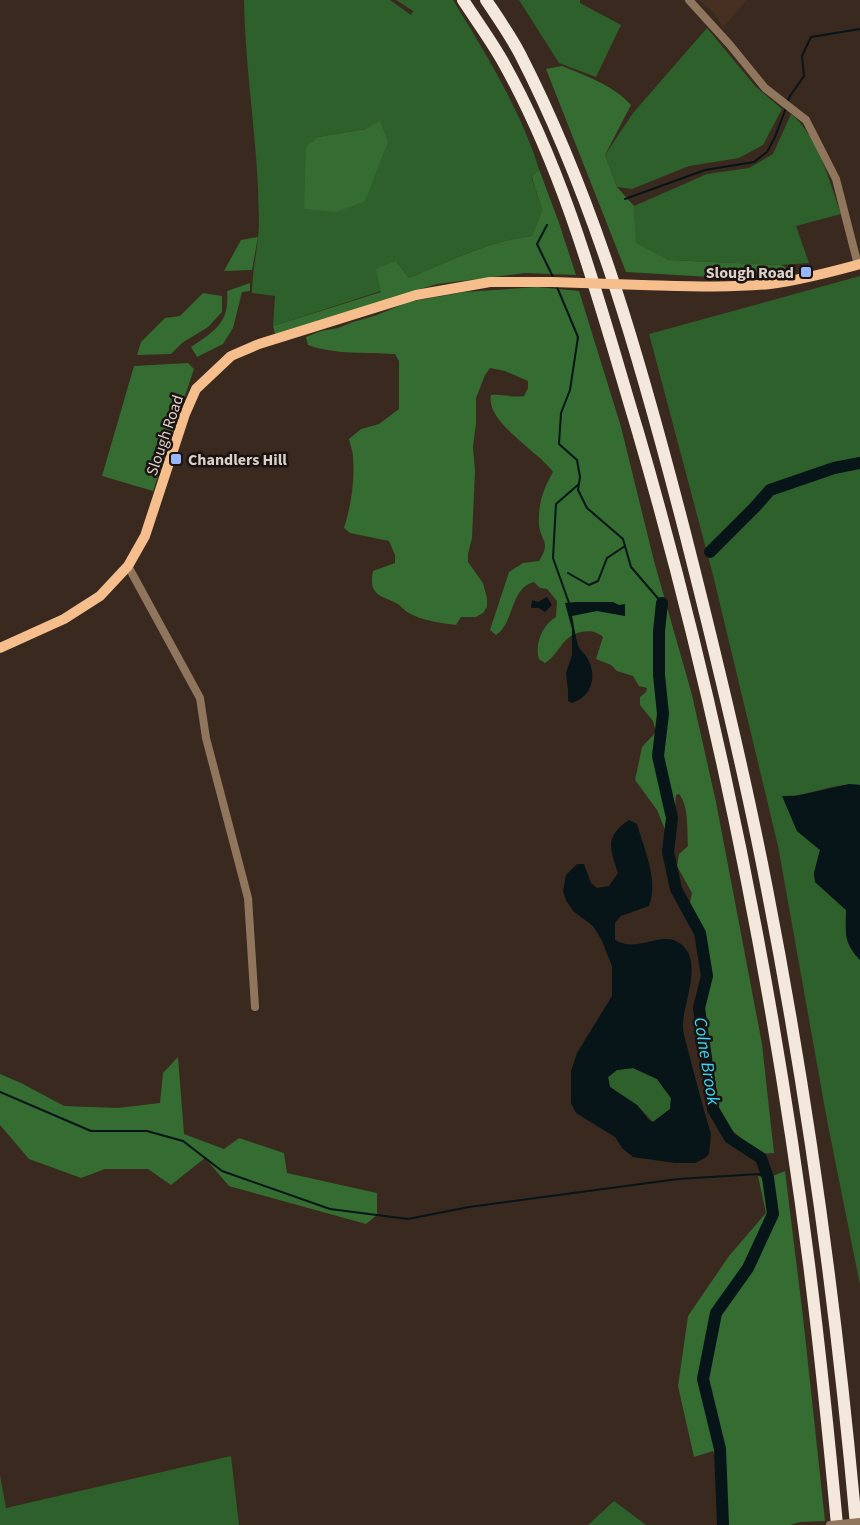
<svg xmlns="http://www.w3.org/2000/svg" width="860" height="1525" font-family="'Source Sans 3',sans-serif">
<rect width="100%" height="100%" fill="#3a291f"/>
<path fill="#473022" d="M699 0H747L723 27 714 13Z"/>
<path fill="#2d602b" fill-rule="evenodd" d="M244 0H390L411 15 413 11 396 0H453C485 52 521 111 539 169L532 178 542 210 532 236C488 241 449 261 409 278L397 262 381 291 273 326 275 296 252 293C252 274 256 257 258 238 260 222 258 204 258 188 255 125 245 63 244 0ZM366 129 365 201 318 137Z
M519 0H580V3L621 25 596 77 559 63Z
M707 28 756 87 782 109 763 145 739 158 689 166 632 189 617 187 605 155 633 113Z
M791 114C819 137 829 181 841 214L796 226 809 263 781 265 669 260 635 243 634 206 707 174 749 168 773 154Z
M860 276V785C834 782 809 797 783 796L797 831 820 850 814 873 815 882 846 910C846 934 843 942 860 960V1285L827 1120 778 846 713 575 649 334Z
M633 1068 657 1079 671 1098 670 1109 653 1122 637 1105 610 1087 608 1077 617 1070Z
M231 1456 239 1525H0V1475L6 1508Z
M614 1501 646 1525H588Z"/>
<path fill="#346c31" d="M562 66C586 76 613 85 631 105L605 155 617 187 634 206 636 243 669 260 781 265 796 273 744 279 626 272 546 69Z
M380 121 388 142 365 201 337 212 304 209 306 147 318 137 366 129Z
M539 169 559 223 576 275 525 273 437 284 275 334 273 326 381 292 376 269 396 261 409 278C449 261 489 241 532 236L542 210 532 177Z
M258 237 252 270 224 271 241 240Z
M250 283V291L242 292 233 328 223 344 197 357 191 347C215 331 230 322 227 291Z
M537 287 579 291 621 427 654 561 692 695 716 802 762 1044 774 1153 760 1154 728 1127 716 1105 701 1007 711 980 705 937 689 908 692 893 677 866 679 854 688 846C687 831 689 806 679 794L676 795 673 835 666 832 657 810 635 780 642 747 656 732 653 721 640 705V697L646 692 647 688 639 686 633 676 617 671 611 665 596 659 603 637C593 627 574 631 565 641 558 649 554 657 545 663L539 659C534 644 543 624 556 617L557 601 547 589 540 588 534 582C510 588 515 622 496 635L490 630 509 572 523 563 539 561C552 540 540 542 539 524 538 505 543 489 553 472 539 452 485 422 491 395 503 394 513 398 524 396L528 388V381L505 371 490 368 485 375 476 398V423L473 447 475 471 472 538 468 554V562L483 583 487 598V607L483 613 476 617H461L456 625C442 623 422 621 409 613 405 611 402 607 398 604 381 595 368 596 373 571L395 563V555L389 541 350 533 344 528C351 506 355 480 353 457 353 451 350 445 349 439L361 429 379 424 399 409V361L395 354C366 352 335 355 308 345L306 337 321 331 338 328 353 322 377 315 408 302 465 292Z
M203 293 222 296V312L208 327 182 343 171 354 137 355 141 342 165 318 180 316Z
M188 363 194 369 153 491 102 476 134 366Z
M178 1057 184 1134 224 1149 239 1138 284 1153 287 1173 377 1193V1215L366 1224 229 1186 205 1158 171 1185 148 1169H105L81 1178 29 1159 0 1125V1074L21 1083 64 1106 118 1108 160 1103 163 1073Z
M785 1171 803 1317 825 1521 800 1522 790 1525H726L723 1474 713 1451 694 1457 678 1386 688 1316 729 1256 766 1213 758 1176 768 1178Z"/>
<path fill="#071518" fill-rule="evenodd" d="M547 597 552 605 545 612 539 608H531L532 600 538 602Z
M576 602H613L619 605 625 604V616L597 611 572 616C574 625 575 636 578 645 579 649 583 652 586 656 598 674 593 696 572 703L568 701V690L566 673 572 655V629L565 603Z
M849 784 860 785V960C843 941 846 934 846 910L815 882 814 873 820 850 797 831 782 796H796Z
M629 820 637 824C644 849 659 881 649 906L621 916 615 923V940C638 954 662 929 681 944 703 961 684 1001 683 1023 682 1033 687 1044 689 1054 696 1081 703 1108 711 1134L709 1154 705 1158 695 1163H675L633 1157 622 1148 615 1137 576 1113 571 1103V1071L577 1053 612 996V966L601 939 593 926 573 911 566 900 563 891 566 875 577 864H584L591 883 597 888 609 886 618 873C610 848 604 837 629 820ZM633 1068 657 1079 671 1098 670 1109 653 1122 649 1120 637 1105 610 1087 608 1077 617 1070Z"/>
<g fill="none" stroke-linecap="round" stroke-linejoin="round">
<path stroke="#071518" stroke-width="2" d="M787 103 790 96 804 76 802 56 811 37 860 29
M625 199 705 170 754 162 767 152 775 137 786 108
M547 225 537 244 554 279
M557 287 578 337 570 390 561 413 559 444 577 460 580 477 578 490 587 508 623 539 631 567 662 603
M568 573 589 585 598 581 607 558 625 546
M569 603 553 558 556 504 579 484
M0 1092 91 1131H147L183 1141 222 1171 330 1209 408 1219 469 1207 678 1179 759 1174 768 1178"/>
<path stroke="#071518" stroke-width="12" d="M710 552 755 507 770 490 834 468 860 463
M662 603 659 631V675L663 714 658 756 672 818 668 852 676 889 700 933 707 976 699 1008 713 1109 730 1138 761 1158 768 1178 773 1214 748 1268 716 1313 703 1379 720 1449 723 1525"/>
<path stroke="#91765e" stroke-width="8" d="M689 0 730 45 765 88 806 120 836 179 858 265
M128 566 200 698 206 738 248 898 255 1007"/>
<path stroke="#f5be8c" stroke-width="10" d="M642 285C684 286 728 288 770 284 801 280 831 272 860 264
M0 648 64 619 100 596 128 566 145 536 185 414 196 389 231 356 259 344 416 295 490 282H552"/>
<path stroke="#f4e7db" stroke-width="12" d="M463 0C476 20 490 39 502 60 567 175 600 306 638 432 717 704 773 984 809 1264 820 1351 829 1438 837 1525
M486 0C498 18 510 35 520 54 597 204 643 370 685 533 715 651 744 769 767 889 808 1099 837 1311 856 1525"/>
<path stroke="#91765e" stroke-width="8" d="M830 1525 860 1522"/>
<path stroke="#f5be8c" stroke-width="10" d="M552 282 642 285"/>
</g>
<g fill="#96b6fd" stroke="#1b130f" stroke-width="2">
<rect x="800" y="266" width="12" height="12" rx="3"/>
<rect x="170" y="453" width="12" height="12" rx="3"/>
</g>
<g text-anchor="middle" stroke-width="5" stroke-linejoin="round" paint-order="stroke">
<g font-size="16" font-weight="bold" fill="#dcd0ca" stroke="#1b130f" text-anchor="end">
<text x="794" y="278">Slough Road</text>
<text x="188" y="465" text-anchor="start">Chandlers Hill</text>
</g>
<g font-size="16" fill="#dcd0ca" stroke="#1b130f">
<text transform="translate(164 435) rotate(-71)" y="6">Slough Road</text>
</g>
<g font-size="18" font-style="italic" fill="#34d9fe" stroke="#1b130f">
<text transform="translate(707 1061) rotate(81)" y="6">Colne Brook</text>
</g>
</g>
</svg>
